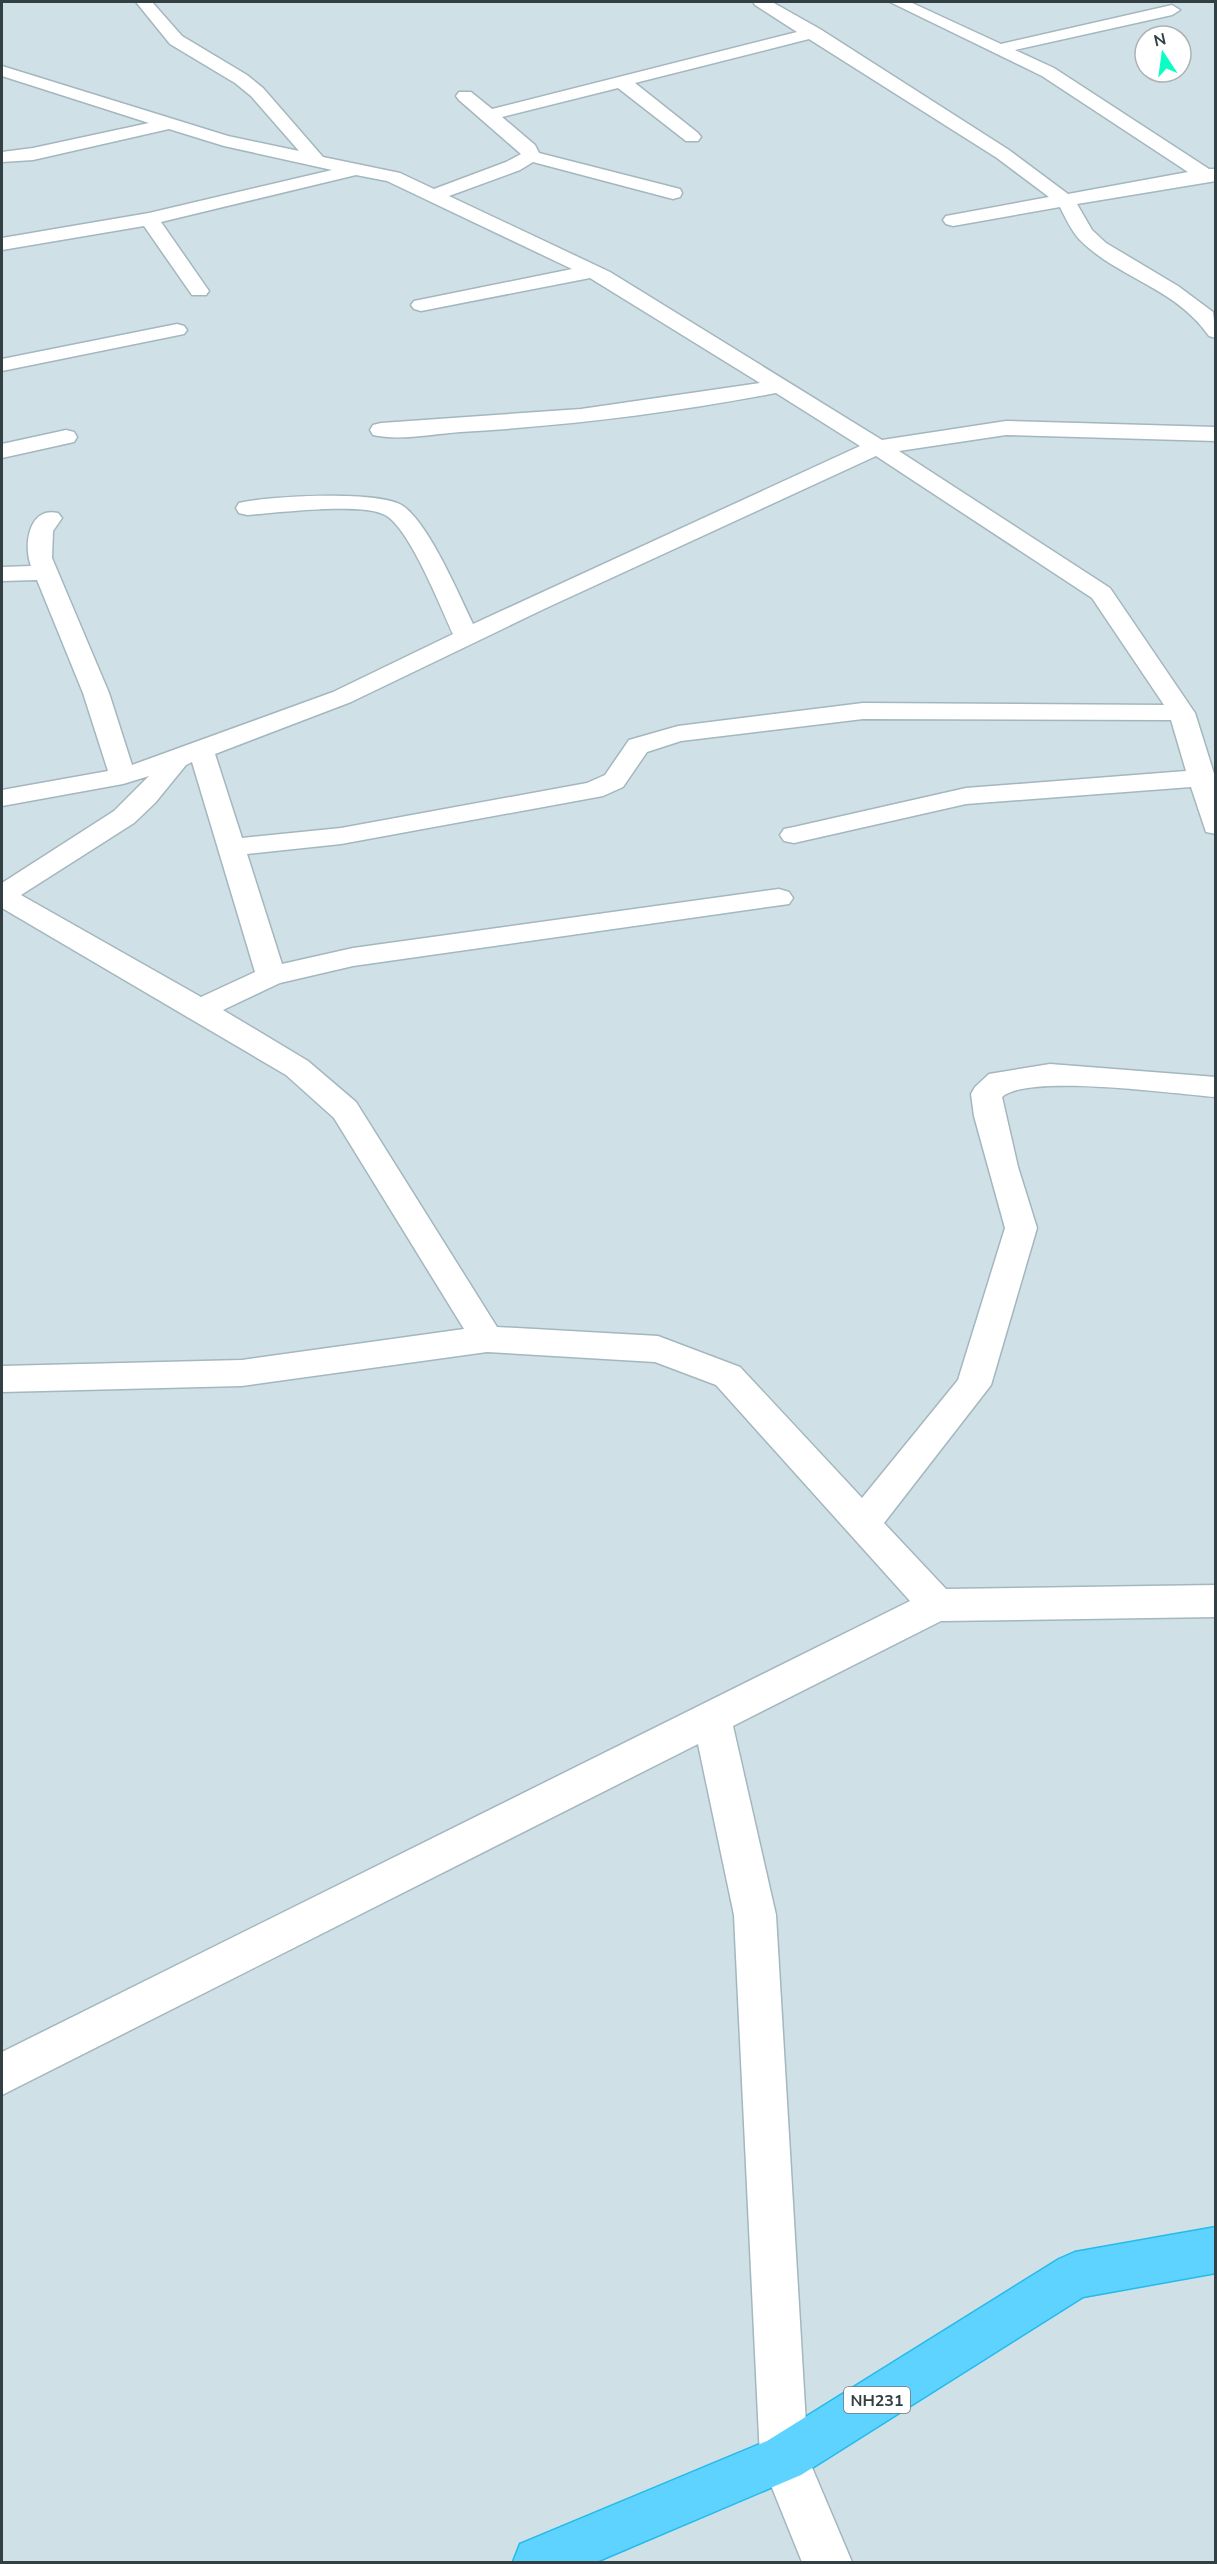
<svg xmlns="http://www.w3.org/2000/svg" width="1217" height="2564" font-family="'Nunito Sans',sans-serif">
<rect width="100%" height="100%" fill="#e1edf2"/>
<path fill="#cfe0e7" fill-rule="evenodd" d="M2 2H1215V2562H2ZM1145 36H1181V72H1145Z"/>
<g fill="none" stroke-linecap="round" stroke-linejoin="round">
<g stroke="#a4b7be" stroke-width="3">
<path id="minor" d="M136 2H152L182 36 247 75 263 88 323 157 400 173 434 189 506 162 521 154 459 100 456 96 459 92H471L492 109 797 32 755 5 753 2H772L820 29 1009 150 1068 194 1188 172 1042 76 890 2H910L1001 44 1172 5 1180 10 1172 15 1015 50 1054 68 1209 169H1216V181L1077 204 1092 230 1106 243 1178 286 1213 312 1216 338 1209 336C1175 287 1117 278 1079 239 1071 230 1065 217 1060 207L953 226 946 224 943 220 946 216 1049 197 997 158 809 39 635 83 698 133 701 137 698 141H686L618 88 502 117 535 145 539 153 680 189 682 193 680 197 673 199 533 162 520 170 449 196 610 272 882 440 1006 421 1216 427V441L1006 435 899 451 1110 588 1195 713 1216 780V834L1206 832 1191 787 966 804 794 843 784 841 780 835 784 829 794 827 966 788 1186 771 1171 720 863 719 681 741 647 752 623 787 603 796 341 844 247 854 282 964 353 948 779 889 789 892 793 898 789 904 353 966 280 983 223 1010 308 1061 356 1102 497 1327 658 1336 740 1367 862 1498 958 1380 1005 1228 974 1116 971 1094 975 1087 989 1074 1050 1064 1216 1077V1097C1175 1094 1027 1073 1002 1097L1018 1167 1037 1228 991 1385 884 1523 946 1589 1216 1585V1617L941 1621 733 1726 776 1915 808 2458 852 2562H802L760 2458 734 1915 698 1744 2 2095V2052L910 1601 716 1385 655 1362 487 1352 242 1386 2 1392V1366L242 1360 464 1329 334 1118 286 1075 2 908V883L114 811 149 776 123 784 2 806V790L108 771 83 693 37 580 2 581V567L31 566C23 545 29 506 58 513L62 518 53 531 52 558 109 693 132 765 333 692 453 634C441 608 409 527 385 515 362 502 276 513 247 515L239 513 236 508 239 503C268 496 379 490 403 506 429 524 459 595 473 624L860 446 776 393C671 413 566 426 460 432 433 434 399 441 373 435L370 430 373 425 381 423 581 409 760 383 590 278 421 311 414 309 411 305 414 301 572 269 387 181 356 175 161 222 209 291 206 295H192L144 226 2 250V238L149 213 332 170 224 146 169 129 33 160 2 162V152L33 148 149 123 2 76V66L228 136 299 151 251 96 235 83 170 44ZM876 456 1092 598 1164 705 863 703 678 726 629 740 605 775 587 783 341 828 242 838 215 754 351 702 544 609ZM192 762 255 972 201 997 21 895 134 823 155 803 186 765Z
M177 324 184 326 187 330 184 334 2 371V359Z
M66 430 74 432 77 437 74 442 2 458V444Z"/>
</g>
<g stroke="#23bbeb" stroke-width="3">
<path id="highway" d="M1216 2227V2273L1083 2297 801 2475 596 2562H513L520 2544 767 2441 1059 2259 1075 2252Z"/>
</g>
<use href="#minor" fill="#fff" fill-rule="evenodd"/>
<use href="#highway" fill="#5fd3ff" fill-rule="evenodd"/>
</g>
<g text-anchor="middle" stroke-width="6" stroke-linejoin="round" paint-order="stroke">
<rect fill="#fff" stroke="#70797c" stroke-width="1.5" x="844" y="2387" width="66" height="26" rx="4.5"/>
<g font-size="16" font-weight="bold" fill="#324044">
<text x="877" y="2406">NH231</text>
</g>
</g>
<rect width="1217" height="2564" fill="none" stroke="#324044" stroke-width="6"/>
<g transform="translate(1163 54) rotate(347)"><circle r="28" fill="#ffffff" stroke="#adb3b4" stroke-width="1.5"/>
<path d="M0-4.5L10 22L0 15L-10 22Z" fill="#0bffc4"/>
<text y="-9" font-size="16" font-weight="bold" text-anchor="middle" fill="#324044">N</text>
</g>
</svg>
